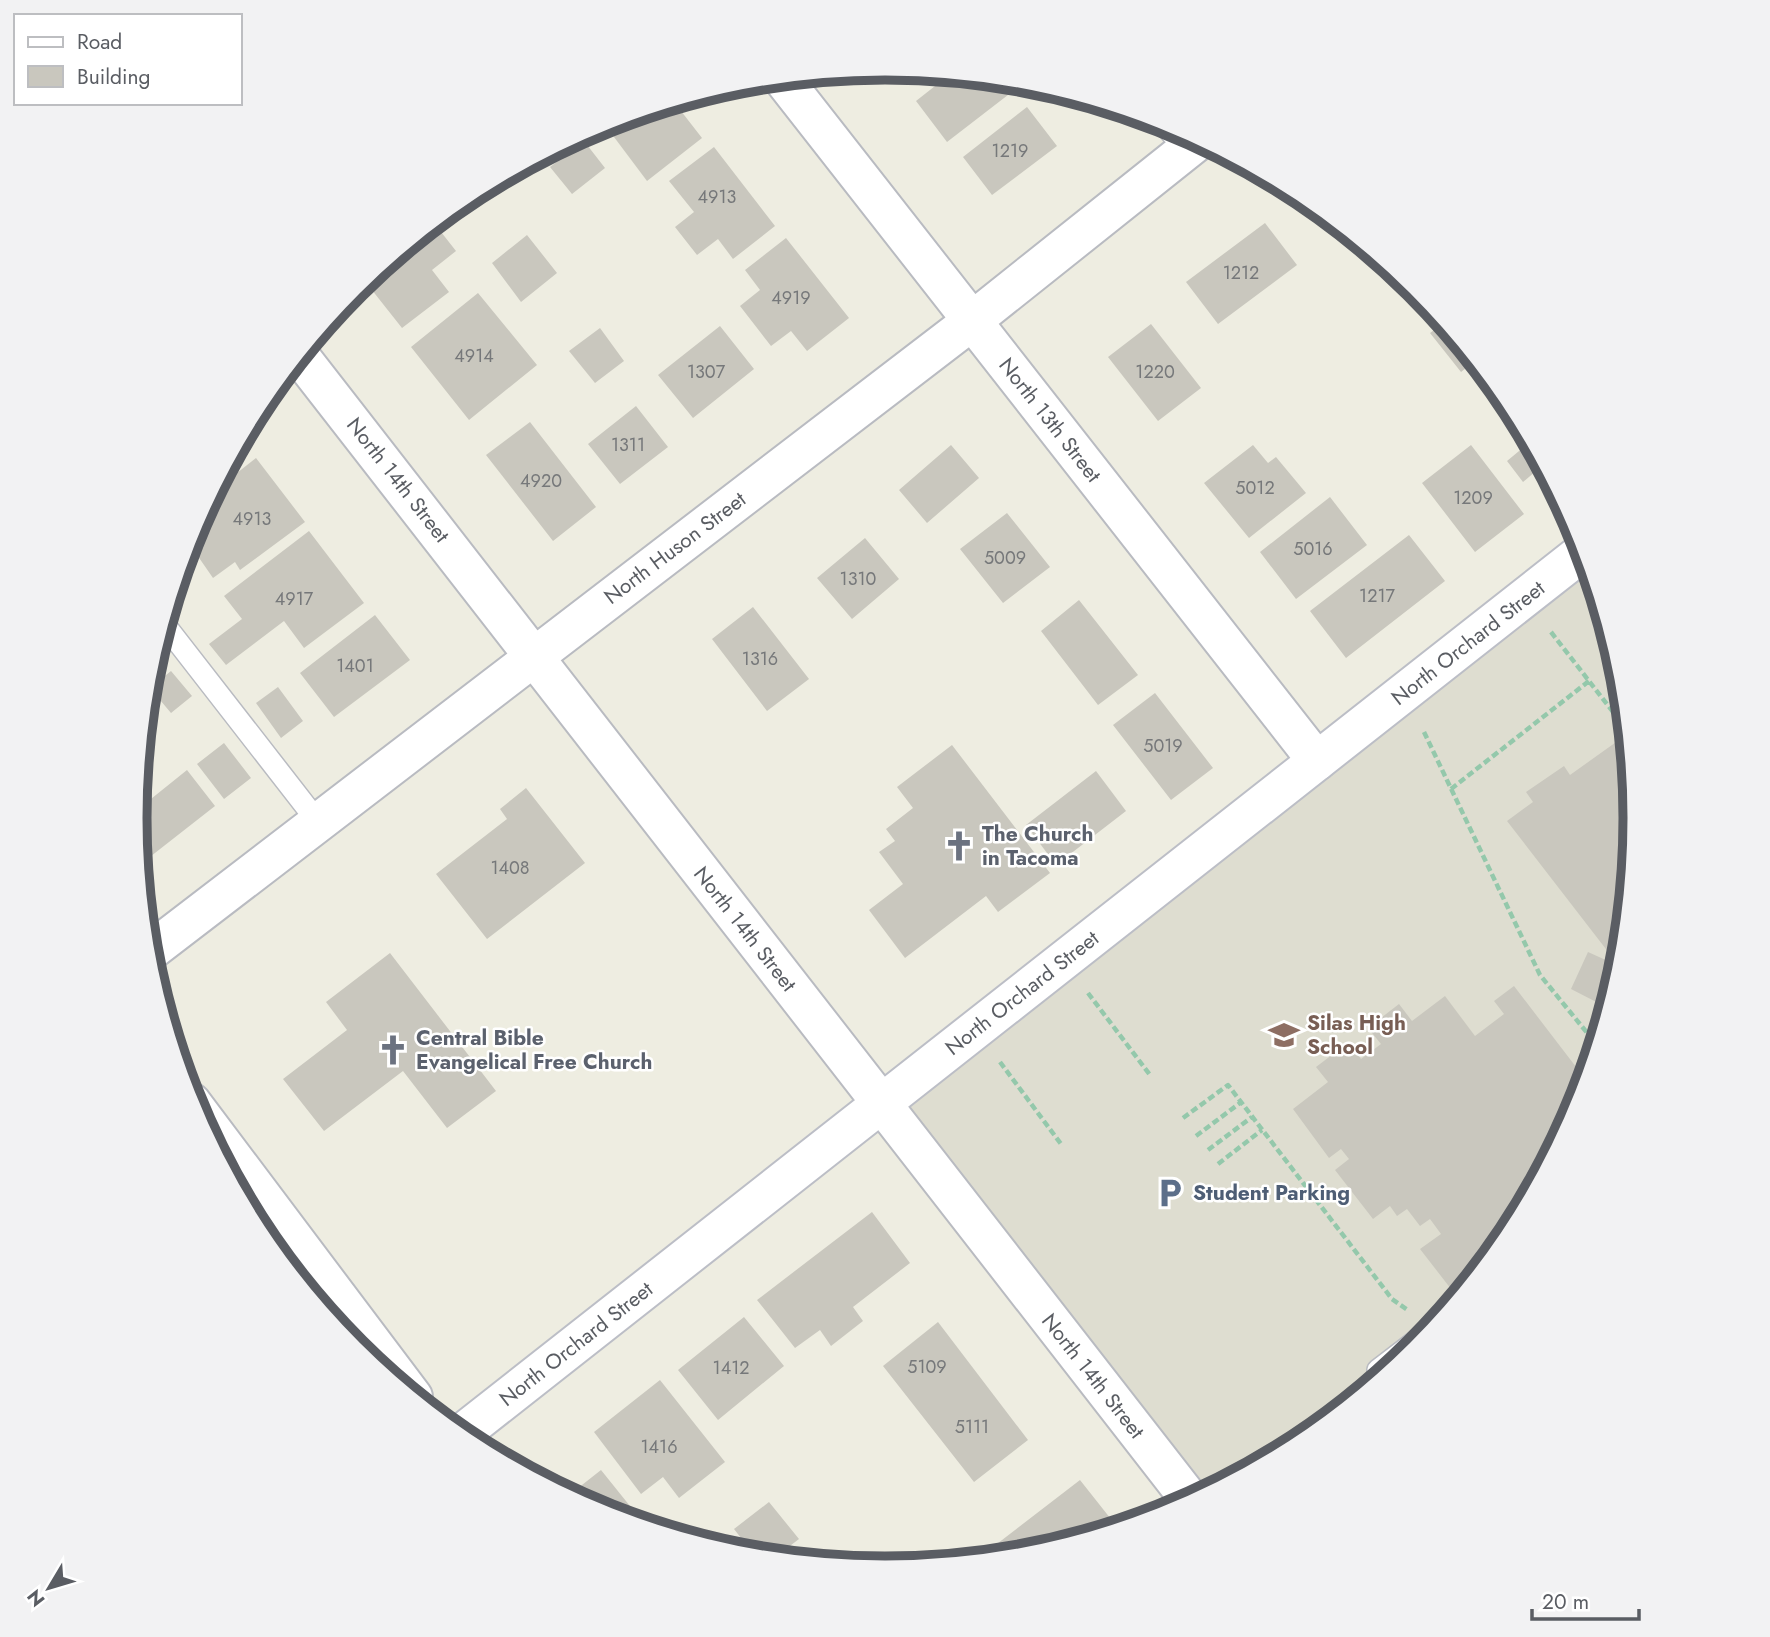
<svg xmlns="http://www.w3.org/2000/svg" width="1770" height="1637" font-family="Jost,sans-serif">
<rect width="100%" height="100%" fill="#eeede1"/>
<path fill="#deddd0" d="M1584 551 1621 673 1635 819 1621 965 1578 1106 1509 1236 1415 1349 1301 1443 1191 1501 880 1105Z"/>
<path fill="#c9c7be" d="M884 68H885L906 70 893 80Z
M949 75 1011 81 1017 88 947 142 916 101Z
M674 102 702 138 647 181 611 133 634 114Z
M1027 107 1057 146 992 195 963 157Z
M584 141 605 168 572 194 550 167Z
M714 147 775 226 733 259 718 239 697 255 675 227 694 212 669 181Z
M434 223 456 251 432 270 449 292 402 328 364 280Z
M1265 223 1297 265 1218 324 1186 282Z
M527 235 557 273 521 302 492 263Z
M786 238 849 318 807 351 791 331 771 346 740 306 760 290 745 270Z
M478 293 537 365 469 420 411 347Z
M1444 323 1475 361 1461 372 1430 333Z
M1151 324 1201 388 1158 421 1108 357Z
M720 326 754 369 693 418 658 375Z
M600 328 624 361 595 383 569 351Z
M636 406 668 447 620 484 588 444Z
M530 422 596 507 553 541 486 455Z
M1530 442 1543 465 1523 482 1507 461Z
M951 445 979 478 927 523 899 490Z
M1253 445 1268 463 1276 457 1306 493 1249 538 1204 483Z
M1471 445 1524 514 1475 552 1422 483Z
M256 458 305 522 240 570 235 562 213 578 195 552 207 526 200 516 214 491Z
M1330 497 1367 545 1296 599 1260 552Z
M1007 513 1050 567 1003 603 960 549Z
M309 531 364 603 304 648 284 621 226 665 209 644 242 619 224 596Z
M1409 535 1445 581 1346 658 1310 611Z
M865 538 899 579 852 619 817 578Z
M1079 600 1138 675 1098 705 1041 631Z
M753 607 809 679 767 711 712 639Z
M375 615 410 660 334 717 300 673Z
M171 671 192 696 171 713 150 688Z
M278 687 303 721 281 738 256 703Z
M1155 693 1213 768 1171 800 1113 725Z
M1619 740 1629 752 1635 819 1621 965 1608 1008 1571 989 1588 952 1619 966 1507 821 1533 802 1526 792 1564 766 1570 775Z
M224 743 251 778 224 799 197 764Z
M952 745 1050 873 998 912 986 896 905 958 869 910 903 884 879 852 895 841 886 829 913 808 897 787Z
M187 770 215 806 146 860 138 849 136 811Z
M1096 771 1126 811 1056 865 1026 825Z
M526 788 585 863 487 939 436 874 507 819 500 809Z
M390 953 496 1091 447 1128 403 1071 324 1131 283 1079 347 1030 326 1002Z
M1514 986 1586 1080 1578 1106 1563 1134 1544 1149 1550 1157 1509 1236 1458 1298 1420 1249 1441 1234 1430 1219 1420 1226 1407 1209 1397 1216 1390 1206 1373 1219 1335 1170 1349 1159 1341 1149 1329 1158 1293 1109 1328 1082 1316 1067 1349 1042 1361 1059 1381 1044 1368 1028 1399 1004 1412 1021 1445 996 1475 1036 1504 1014 1494 1001Z
M872 1212 910 1263 853 1307 863 1321 831 1346 820 1330 795 1348 757 1300Z
M744 1317 784 1366 718 1420 678 1370Z
M938 1322 1028 1440 974 1482 883 1366Z
M660 1380 725 1462 679 1498 663 1477 641 1494 594 1432Z
M601 1470 642 1521 639 1524 598 1511 568 1496Z
M544 1472 558 1490 536 1478Z
M1080 1480 1118 1528 1031 1554 976 1560Z
M769 1502 799 1539 774 1558 755 1556 734 1529Z"/>
<g fill="none" stroke-linecap="round" stroke-linejoin="round">
<g stroke="#b9bbc1" stroke-width="24">
<path id="lane" d="M1163 123 1186 150
M164 624 318 822
M1378 1370 1433 1328"/>
</g>
<g stroke="#b9bbc1" stroke-width="42">
<path id="street" d="M782 78 1317 761
M299 355 1191 1501
M148 953 972 321 1199 140
M191 1102 413 1397"/>
</g>
<g stroke="#bcbec6" stroke-width="42">
<path id="secondary" d="M460 1435 1584 551"/>
</g>
<path stroke="#94c8ab" stroke-width="4.5" stroke-dasharray="7 3.5" stroke-linecap="butt" d="M1551 632 1627 730
M1614 715 1624 707
M1424 732 1540 975 1597 1045
M1451 789 1589 681
M1088 993 1150 1075
M1000 1062 1061 1144
M1183 1118 1228 1085 1392 1299 1409 1311
M1196 1136 1240 1103
M1208 1150 1252 1117
M1218 1164 1262 1130"/>
<use href="#lane" stroke="#fff" stroke-width="21"/>
<use href="#street" stroke="#fff" stroke-width="38"/>
<use href="#secondary" stroke="#fff" stroke-width="38"/>
</g>
<defs>
<g id="church-bare" transform="scale(2.415)"><path d="M-1.2-6h2.4v3.5h3.3v2.4h-3.3V6h-2.4V-.1h-3.3v-2.4h3.3Z" fill="#6b7280" stroke="#fff" stroke-width="2.5" paint-order="stroke"/></g>
<g id="school-bare" transform="scale(2.415)"><path d="M0-5L7-2L0 1L-7-2ZM-4 1L0 2.5L4 1V4Q0 6-4 4Z" fill="#8d6e63" stroke="#fff" stroke-width="2.5" paint-order="stroke"/></g>
<g id="parking-bare" transform="scale(2.415)"><path d="M-3.5-5.5H1a3.5 3.5 0 0 1 0 7H-1V5.5H-3.5ZM-1-3.4V-.6H.8a1.4 1.4 0 0 0 0-2.8Z" fill="#5c6f8a" stroke="#fff" stroke-width="2.5" paint-order="stroke"/></g>
</defs>
<g fill-rule="evenodd">
<use href="#church-bare" x="959" y="846"/>
<use href="#school-bare" x="1284" y="1035"/>
<use href="#church-bare" x="393" y="1050"/>
<use href="#parking-bare" x="1170" y="1193"/>
</g>
<g text-anchor="middle" stroke-width="5" stroke-linejoin="round" paint-order="stroke">
<g font-size="18" fill="#76787a">
<text x="1010" y="157">1219</text>
<text x="717" y="203">4913</text>
<text x="1241" y="279">1212</text>
<text x="791" y="304">4919</text>
<text x="474" y="362">4914</text>
<text x="706" y="378">1307</text>
<text x="1155" y="378">1220</text>
<text x="628" y="451">1311</text>
<text x="541" y="487">4920</text>
<text x="1255" y="494">5012</text>
<text x="1473" y="504">1209</text>
<text x="252" y="525">4913</text>
<text x="1313" y="555">5016</text>
<text x="1005" y="564">5009</text>
<text x="858" y="585">1310</text>
<text x="1377" y="602">1217</text>
<text x="294" y="605">4917</text>
<text x="760" y="665">1316</text>
<text x="355" y="672">1401</text>
<text x="1163" y="752">5019</text>
<text x="510" y="874">1408</text>
<text x="927" y="1373">5109</text>
<text x="731" y="1374">1412</text>
<text x="972" y="1433">5111</text>
<text x="659" y="1453">1416</text>
</g>
<g font-size="21" fill="#5a5d63" stroke="#fff">
<text transform="translate(1050 420) rotate(52)" y="7">North 13th Street</text>
<text transform="translate(398 480) rotate(52)" y="7">North 14th Street</text>
<text transform="translate(675 548) rotate(-37)" y="7">North Huson Street</text>
<text transform="translate(1468 643) rotate(-38)" y="7">North Orchard Street</text>
<text transform="translate(745 929) rotate(52)" y="7">North 14th Street</text>
<text transform="translate(1022 993) rotate(-38)" y="7">North Orchard Street</text>
<text transform="translate(576 1344) rotate(-38)" y="7">North Orchard Street</text>
<text transform="translate(1093 1376) rotate(52)" y="7">North 14th Street</text>
</g>
<g font-size="21" font-weight="bold" fill="#5b616d" stroke="#fff" text-anchor="start">
<text x="982" y="841">The Church<tspan x="982" dy="24">in Tacoma</tspan></text>
<text x="416" y="1045">Central Bible<tspan x="416" dy="24">Evangelical Free Church</tspan></text>
</g>
<g font-size="21" font-weight="bold" fill="#785e54" stroke="#fff" text-anchor="start">
<text x="1307" y="1030">Silas High<tspan x="1307" dy="24">School</tspan></text>
</g>
<g font-size="21" font-weight="bold" fill="#4e5e75" stroke="#fff" text-anchor="start">
<text x="1193" y="1200">Student Parking</text>
</g>
</g>
<path d="M0 0H1770V1637H0ZM147 818a738 738 0 1 1 1476 0a738 738 0 1 1-1476 0Z" fill="#f2f2f3" fill-rule="evenodd"/>
<path fill="none" stroke="#5a5d63" stroke-width="9" d="M147 818a738 738 0 1 1 1476 0a738 738 0 1 1-1476 0Z"/>
<rect x="14" y="14" width="228" height="91" fill="#ffffff" stroke="#bdbec1" stroke-width="2"/>
<rect x="28" y="37" width="35" height="10" fill="#ffffff" stroke="#bdbec1" stroke-width="2"/>
<text x="77" y="49" font-size="21" fill="#5a5d63">Road</text>
<rect x="28" y="66" width="35" height="21" fill="#c9c7be" stroke="#bdbec1" stroke-width="2"/>
<text x="77" y="84" font-size="21" fill="#5a5d63">Building</text>
<g transform="translate(49 1588) rotate(232)" stroke="#ffffff" stroke-width="5" paint-order="stroke">
<path d="M0-5L12 26L0 18L-12 26Z" fill="#5a5d63"/>
<text y="-10" font-size="19" font-weight="bold" text-anchor="middle" fill="#5a5d63">N</text>
</g>
<path d="M1532 1609v10h107v-10" fill="none" stroke="#5a5d63" stroke-width="3.5"/>
<text x="1542" y="1609" font-size="21" fill="#5a5d63" stroke="#ffffff" stroke-width="5" paint-order="stroke">20 m</text>
</svg>
